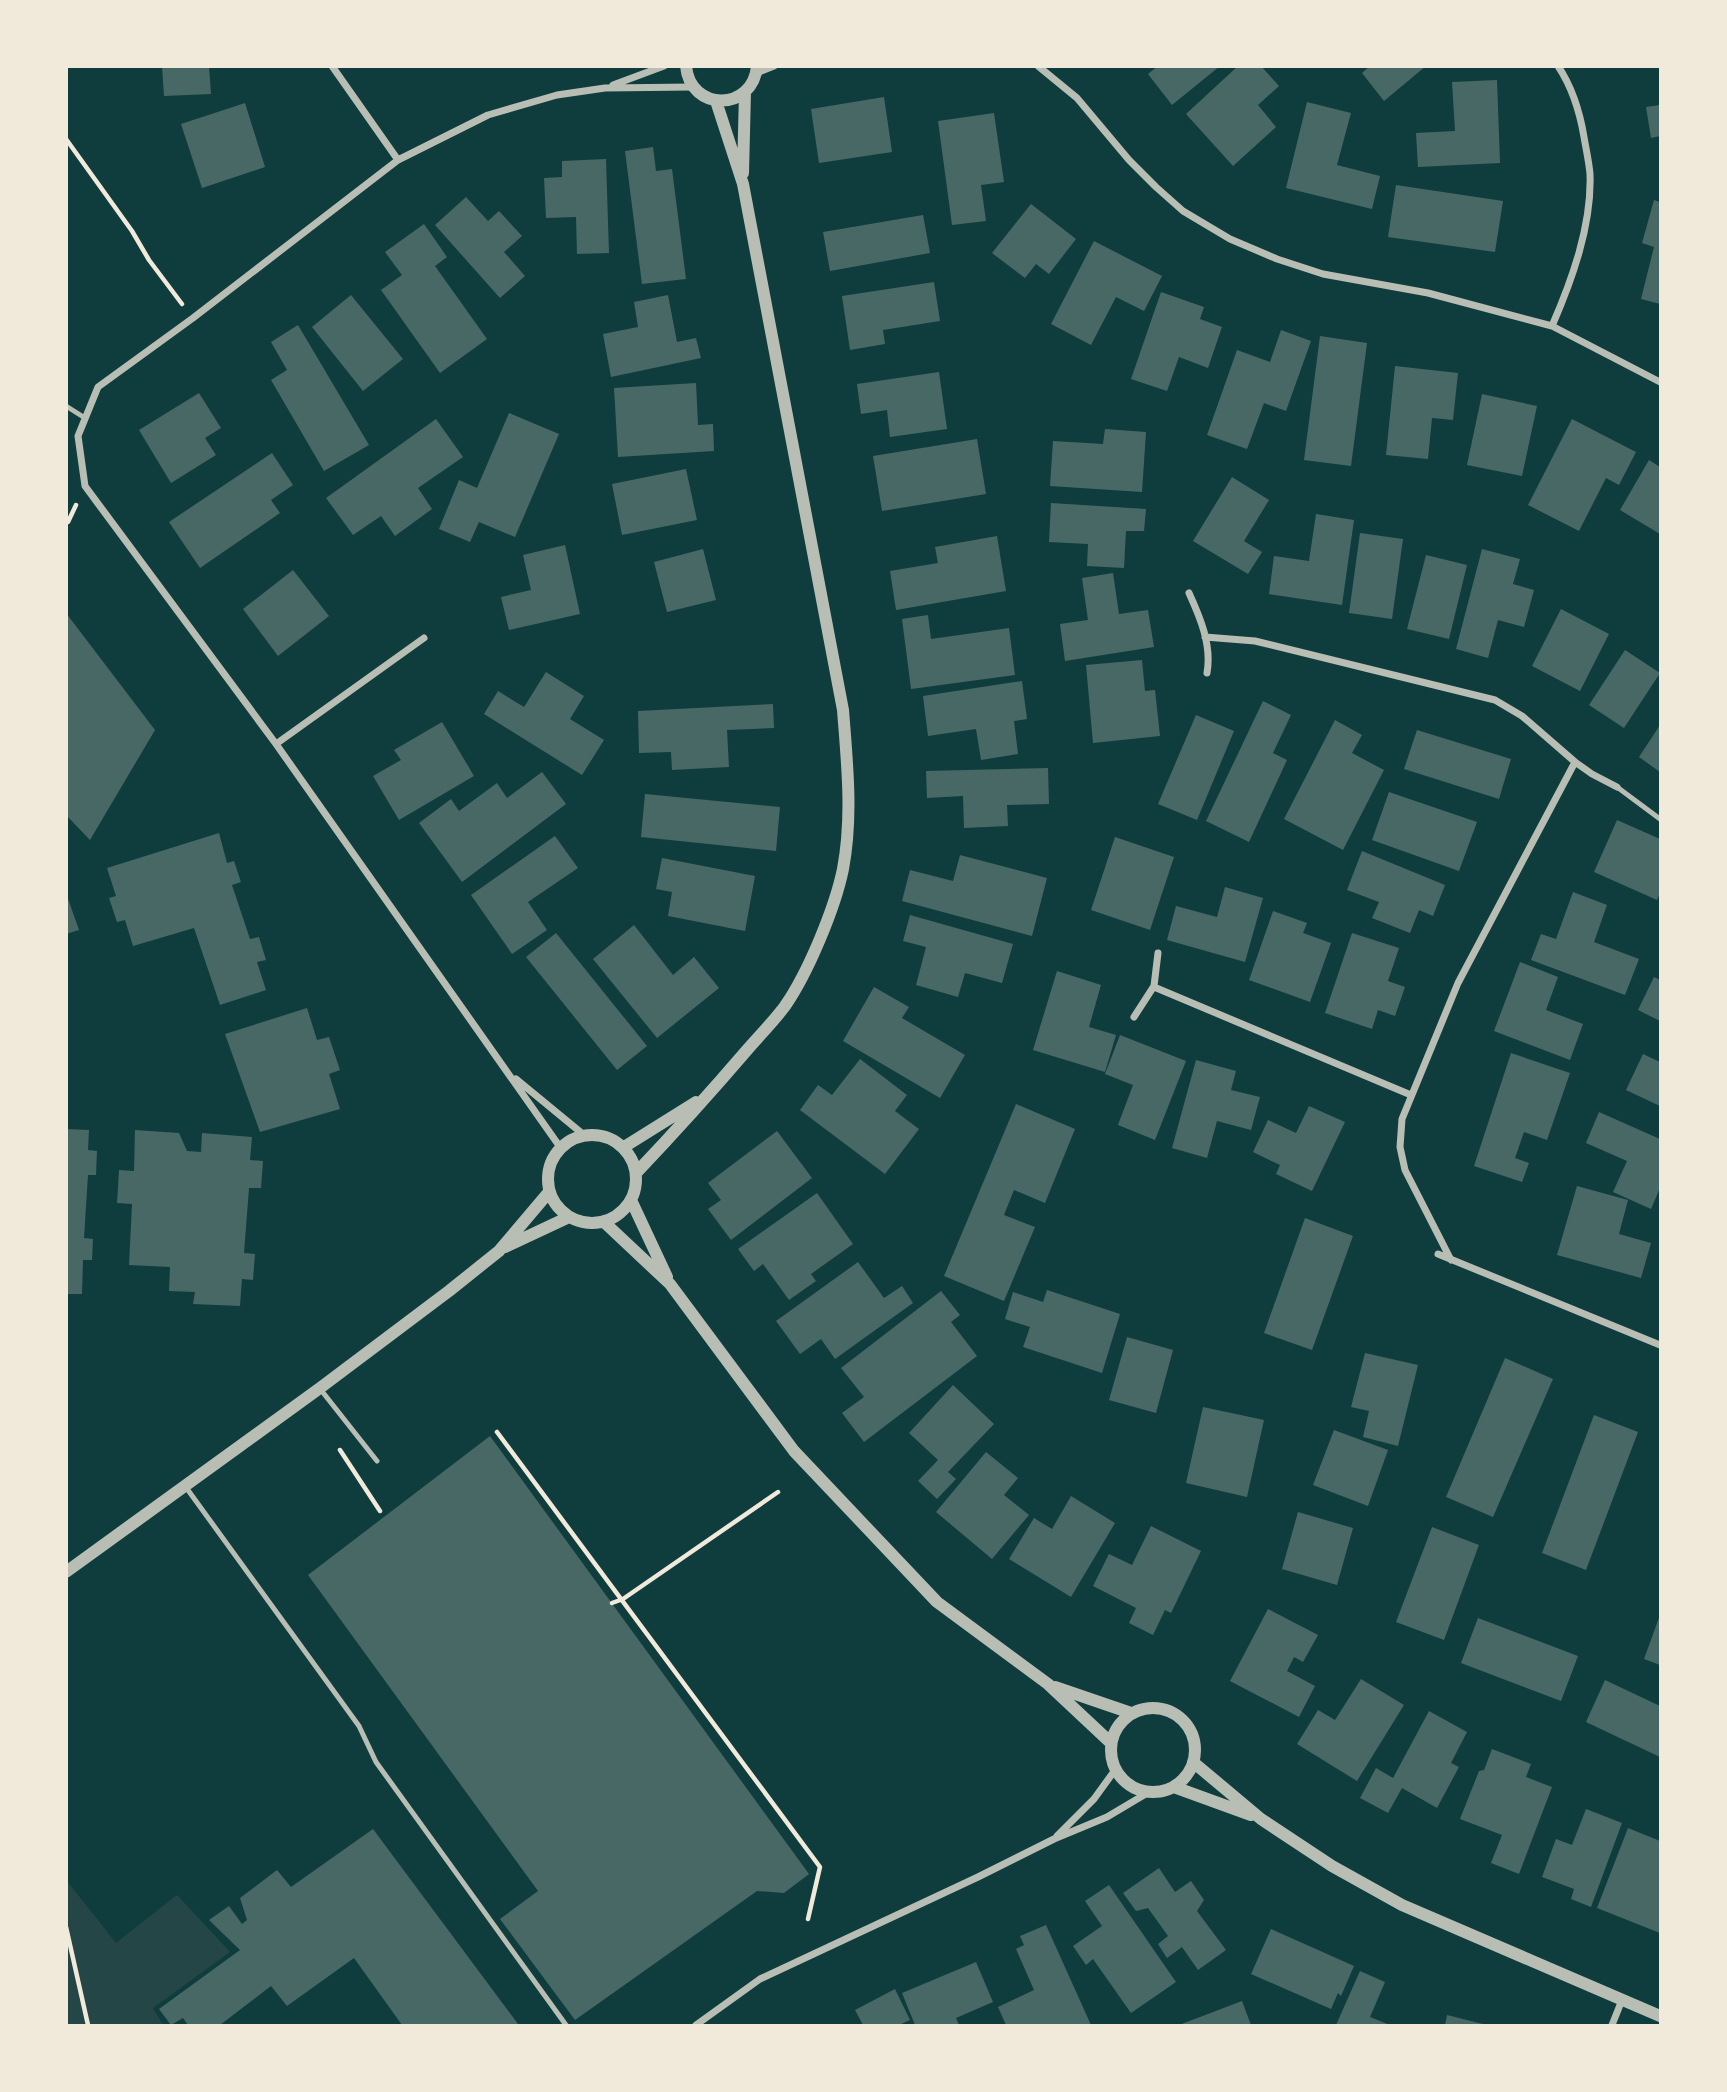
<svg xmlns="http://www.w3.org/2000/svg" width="1727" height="2092" font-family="Mulish,sans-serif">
<rect width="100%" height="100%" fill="#0f3d3e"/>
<path fill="#244646" d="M67 1881 116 1943 177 1895 230 1952 153 2008 163 2025H67Z"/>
<path fill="#486865" d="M162 66H209L211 94 164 96Z
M1158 66H1220L1172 105 1148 74Z
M1238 66H1261L1279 86 1258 105 1276 127 1233 166 1186 114Z
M1370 66H1426L1384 101 1362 73Z
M1497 80 1500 163 1418 167 1416 133 1455 131 1452 82Z
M884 97 892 152 819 163 811 109Z
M1307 102 1351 113 1337 165 1380 176 1372 209 1286 188Z
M245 103 265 167 202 188 181 124Z
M1660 105V136L1651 138 1646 107Z
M994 113 1004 182 981 185 986 221 952 225 938 121Z
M653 147 656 171 672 169 686 279 642 284 625 151Z
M606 159 609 253 577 254 576 217 546 218 544 178 562 177V161Z
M1396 185 1503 201 1495 252 1388 237Z
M466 197 488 221 499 211 522 236 504 252 525 276 500 298 435 225Z
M1654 200 1660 202V304L1641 299 1654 247 1642 243Z
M1031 204 1076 239 1049 274 1036 264 1025 278 992 253Z
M923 215 930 253 830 271 823 232Z
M424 224 447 257 435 266 487 339 440 373 381 290 402 275 385 252Z
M1094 241 1162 276 1144 311 1116 297 1091 345 1051 324Z
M934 282 940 321 883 330 885 344 850 350 842 296Z
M1161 292 1204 307 1200 319 1222 327 1208 368 1179 357 1167 391 1131 379Z
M351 295 403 359 363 391 312 327Z
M668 295 677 342 696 338 701 358 611 377 603 334 638 327 634 302Z
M298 325 369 445 324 471 271 380 287 370 271 342Z
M1281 330 1311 341 1286 411 1264 403 1247 449 1207 435 1237 350 1270 362Z
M1320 336 1367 343 1351 466 1304 460Z
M1395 366 1458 373 1453 420 1432 418 1428 459 1386 455Z
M939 372 947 429 890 437 887 410 861 414 857 384Z
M696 383 698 425 713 424 714 451 618 457 614 388Z
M199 393 221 428 205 438 216 455 171 483 139 430Z
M1482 394 1537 406 1522 476 1467 465Z
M509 413 559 434 515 537 479 522 470 542 439 529 459 480 477 488Z
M436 419 463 457 418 488 432 509 395 536 381 516 353 535 326 498Z
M1572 419 1636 452 1619 485 1606 478 1579 531 1528 505Z
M1105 429 1146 432 1142 492 1050 486 1053 441 1103 444Z
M977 439 986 494 882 511 873 456Z
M272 453 293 485 271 500 280 513 200 568 169 522Z
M1649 460 1660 467V534L1620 510Z
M686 469 697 520 622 535 612 484Z
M1232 477 1269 500 1244 541 1262 552 1248 574 1193 541Z
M1051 503 1146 509 1144 531H1126L1124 568 1087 566 1088 544 1049 542Z
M1316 514 1354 520 1342 605 1269 594 1274 556 1309 561Z
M1360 533 1403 539 1392 619 1349 613Z
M997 536 1006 591 896 610 890 571 938 563 935 547Z
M565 545 580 614 509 630 501 597 531 590 523 555Z
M703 549 716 600 667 612 654 562Z
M1482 549 1520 559 1513 584 1534 590 1524 627 1498 620 1488 658 1456 649Z
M1426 555 1467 565 1449 639 1407 629Z
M293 570 329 616 278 656 243 609Z
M1113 573 1119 614 1148 610 1154 647 1065 661 1060 624 1088 620 1082 578Z
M1561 609 1609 634 1580 691 1532 666Z
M66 613 155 730 90 840 66 815Z
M928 615 931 639 1009 628 1015 675 911 689 902 619Z
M1625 650 1660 673 1624 728 1589 705Z
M1142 660 1145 691 1155 690 1160 736 1093 743 1086 665Z
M546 672 584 696 570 719 604 740 582 775 484 714 498 691 524 707Z
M1022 681 1027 719 1014 721 1018 754 981 760 976 729 928 736 923 696Z
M1263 701 1291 715 1273 753 1287 760 1249 842 1206 821Z
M773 704 774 728 727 730 729 767 672 770 671 752 639 753 638 711Z
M1196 715 1234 731 1197 820 1158 804Z
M1335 720 1362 735 1352 753 1384 770 1343 850 1284 819Z
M442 722 474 776 399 820 373 776 401 760 394 750Z
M1660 725V772L1639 757Z
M1417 730 1511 759 1499 799 1404 769Z
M1048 768 1049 804 1007 805 1008 826 964 828 963 796 927 798 926 771Z
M542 772 566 804 462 882 419 823 451 799 459 811 497 783 507 798Z
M1389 792 1477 822 1459 871 1372 840Z
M645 794 780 807 776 851 641 837Z
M1617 820 1660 839V893L1657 900 1594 872Z
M219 833 227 863 234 861 241 882 232 885 250 939 259 937 266 960 257 962 266 990 220 1005 194 928 133 946 125 920 117 922 109 898 116 896 107 868Z
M555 836 578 868 528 902 547 930 512 954 471 895Z
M1115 837 1174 857 1150 930 1091 910Z
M1362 851 1445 885 1433 916 1419 910 1410 933 1372 918 1379 902 1347 890Z
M960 855 1047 878 1032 936 902 901 910 870 953 881Z
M662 858 755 876 745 931 668 916 672 892 656 889Z
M1225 887 1263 898 1245 962 1167 940 1176 906 1217 917Z
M1573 892 1607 905 1594 942 1639 959 1625 995 1531 960 1541 934 1556 939Z
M66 893 79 930 66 934Z
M1273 911 1307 923 1303 933 1331 943 1310 1002 1249 980Z
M910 915 1013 944 1002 983 965 973 958 997 916 985 926 947 903 941Z
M634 925 673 975 694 957 719 988 657 1038 593 959Z
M556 933 647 1046 617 1070 526 957Z
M1352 933 1399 948 1388 981 1405 987 1395 1016 1378 1010 1372 1029 1325 1013Z
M1520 962 1558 977 1546 1010 1583 1024 1570 1060 1494 1031Z
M1057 971 1101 985 1089 1027 1116 1035 1105 1072 1033 1050Z
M1654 977 1660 980V1021L1638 1010Z
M874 987 909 1007 902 1018 965 1055 940 1098 843 1041Z
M307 1008 317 1040 329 1037 340 1070 329 1074 340 1109 260 1132 225 1034Z
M1120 1035 1186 1061 1155 1140 1118 1125 1133 1085 1105 1074Z
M1511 1053 1570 1073 1547 1140 1524 1132 1515 1158 1529 1163 1522 1182 1474 1166Z
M1643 1054 1660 1062V1106L1626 1090Z
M860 1059 907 1095 895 1111 919 1129 885 1174 800 1110 818 1085 832 1095Z
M1196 1060 1236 1071 1231 1090 1260 1097 1251 1130 1217 1121 1207 1158 1172 1148Z
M1016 1104 1075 1129 1045 1203 1014 1190 1004 1215 1035 1227 1004 1301 944 1276Z
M1309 1106 1345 1122 1312 1191 1276 1174 1280 1165 1253 1152 1268 1120 1296 1133Z
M1599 1112 1660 1139V1188L1651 1209 1613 1192 1627 1161 1586 1143Z
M66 1129 89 1130 88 1150 97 1151 96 1175H88L84 1238 93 1239 92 1260H83L82 1294H66Z
M135 1130 179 1133 187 1151 201 1152 202 1133 252 1137 250 1160 263 1161 261 1188H249L244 1253 255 1254 253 1280 242 1279 240 1306 193 1304 195 1292 169 1291 170 1267 129 1265 132 1204 117 1203 119 1170 134 1171Z
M777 1131 812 1178 731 1240 708 1209 721 1200 708 1183Z
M1577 1186 1628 1200 1619 1234 1651 1243 1641 1278 1557 1255Z
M817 1193 853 1244 811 1274 816 1281 789 1300 763 1264 754 1271 738 1249Z
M1305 1218 1353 1236 1312 1350 1264 1333Z
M858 1262 884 1298 902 1286 913 1303 835 1359 821 1339 800 1354 776 1321Z
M1047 1290 1120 1314 1102 1373 1023 1347 1030 1327 1005 1319 1013 1292 1043 1302Z
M941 1291 960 1315 951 1322 977 1356 864 1442 842 1413 864 1397 841 1368Z
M1127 1337 1173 1350 1156 1413 1109 1400Z
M1365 1353 1418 1365 1398 1446 1363 1437 1369 1411 1351 1407Z
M1505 1358 1553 1379 1493 1517 1446 1497Z
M953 1385 994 1424 948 1472 956 1479 937 1499 918 1481 938 1460 909 1433Z
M1203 1407 1264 1420 1247 1497 1186 1483Z
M1594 1415 1638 1432 1586 1570 1542 1553Z
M1334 1430 1388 1450 1368 1506 1313 1485Z
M490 1436 809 1874 784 1893 757 1891 575 2020 500 1919 538 1891 308 1575Z
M986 1452 1018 1478 1004 1495 1029 1515 992 1559 936 1512Z
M1071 1496 1115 1523 1071 1597 1009 1559 1034 1518 1052 1529Z
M1298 1512 1353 1528 1337 1585 1282 1569Z
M1151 1526 1201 1551 1171 1613 1165 1610 1153 1635 1129 1623 1136 1608 1093 1586 1109 1554 1132 1565Z
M1432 1527 1479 1545 1444 1640 1396 1622Z
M1268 1609 1318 1635 1303 1662 1294 1657 1287 1671 1315 1686 1299 1717 1230 1681Z
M1660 1615V1665L1644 1659Z
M1478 1618 1578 1656 1561 1701 1461 1663Z
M1361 1679 1404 1705 1357 1781 1297 1744 1318 1710 1335 1720Z
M1605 1680 1660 1706V1757L1586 1722Z
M1429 1711 1467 1732 1451 1763 1459 1767 1437 1808 1402 1788 1388 1813 1360 1798 1376 1768 1393 1778Z
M1492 1749 1531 1764 1526 1777 1552 1787 1519 1874 1491 1863 1502 1835 1460 1819 1479 1771 1484 1770Z
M1586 1809 1622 1823 1591 1907 1571 1899 1574 1889 1542 1877 1556 1839 1572 1845Z
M1628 1828 1660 1841V1933L1597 1908Z
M373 1829 518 2024 516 2025H402L354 1958 287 2006 271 1986 220 2025H188L183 2018 171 2025 159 2009 240 1950 209 1920 229 1906 242 1924 247 1920 240 1898 277 1870 291 1887Z
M1159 1868 1175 1892 1191 1881 1204 1900 1197 1911 1226 1950 1198 1970 1182 1947 1167 1958 1158 1944 1168 1936 1148 1908 1136 1911 1123 1893Z
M1109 1885 1176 1982 1131 2013 1093 1959 1086 1965 1073 1946 1102 1926 1085 1901Z
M1046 1925 1091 2025H1006L998 2007 1034 1990 1016 1949 1024 1945 1020 1936Z
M1271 1929 1354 1966 1341 1996 1338 1993 1331 2009 1251 1974Z
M976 1962 993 2002 956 2018 959 2025H915L902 1993Z
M1360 1971 1385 1982 1370 2017 1390 2025H1336Z
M895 1989 910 2020 899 2025H863L855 2010Z
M1242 2001 1251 2025H1179Z
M1447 2015 1487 2025H1445Z"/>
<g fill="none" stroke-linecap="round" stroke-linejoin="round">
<path stroke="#f1e9da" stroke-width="4.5" d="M66 139 132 231 149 260 182 304
M66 520 68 522 76 505
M497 1432 820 1867 808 1919
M340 1450 380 1511
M612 1603 623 1599 778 1492
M66 1927 88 2025"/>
<path stroke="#b8beb3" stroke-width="5" d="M66 406 85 418
M1617 787 1660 819
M321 1390 377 1461
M185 1486 359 1726 376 1762 566 2025"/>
<path stroke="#b8beb3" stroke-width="7" d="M332 66 398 160
M1038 66 1077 98 1129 160 1156 187 1183 211 1230 239 1277 259 1323 274 1428 293 1552 326 1660 382
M756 73 774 66
M613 85 664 66
M1552 326C1572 280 1592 225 1590 174 1589 162 1586 149 1584 137 1580 113 1572 87 1558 66
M1189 593C1200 617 1212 645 1207 673
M1205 637 1255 641 1495 700 1522 716 1575 762 1458 983 1402 1119 1400 1147 1405 1170 1451 1260
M276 744 424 638
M1575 762 1592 774 1617 787
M1154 987 1411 1095
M1134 1017 1154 986 1158 953
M516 1079 584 1135
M560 1147 276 744 85 486 78 436 98 387 193 318 398 160 488 115 557 95 605 88 692 87
M1438 1254 1660 1345
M1057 1836 1094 1799 1115 1770
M696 2025 760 1979 978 1877 1054 1839 1107 1817 1149 1792
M1612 2025 1622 2000"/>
<path stroke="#b8beb3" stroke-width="12" d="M686 66C690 112 753 112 757 66
M743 173 745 92
M548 1179a44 44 0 1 1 88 0a44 44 0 1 1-88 0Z
M624 1147 696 1102
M636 1173C674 1133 711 1092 747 1050 759 1036 774 1021 785 1006 808 973 835 908 843 869 853 816 847 762 843 710L743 184 716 101
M631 1200 667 1277
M604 1222 670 1284 794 1451 937 1602 1048 1684 1111 1743
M505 1247 569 1217
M66 1572 320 1388 449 1291 499 1251 549 1192
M1055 1687 1131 1713
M1111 1750a42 42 0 1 1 84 0a42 42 0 1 1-84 0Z
M1193 1762 1261 1819 1332 1866 1402 1905 1660 2016
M1174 1787 1251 1815"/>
</g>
<rect width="1727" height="2092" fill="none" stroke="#f1e9da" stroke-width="136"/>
</svg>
